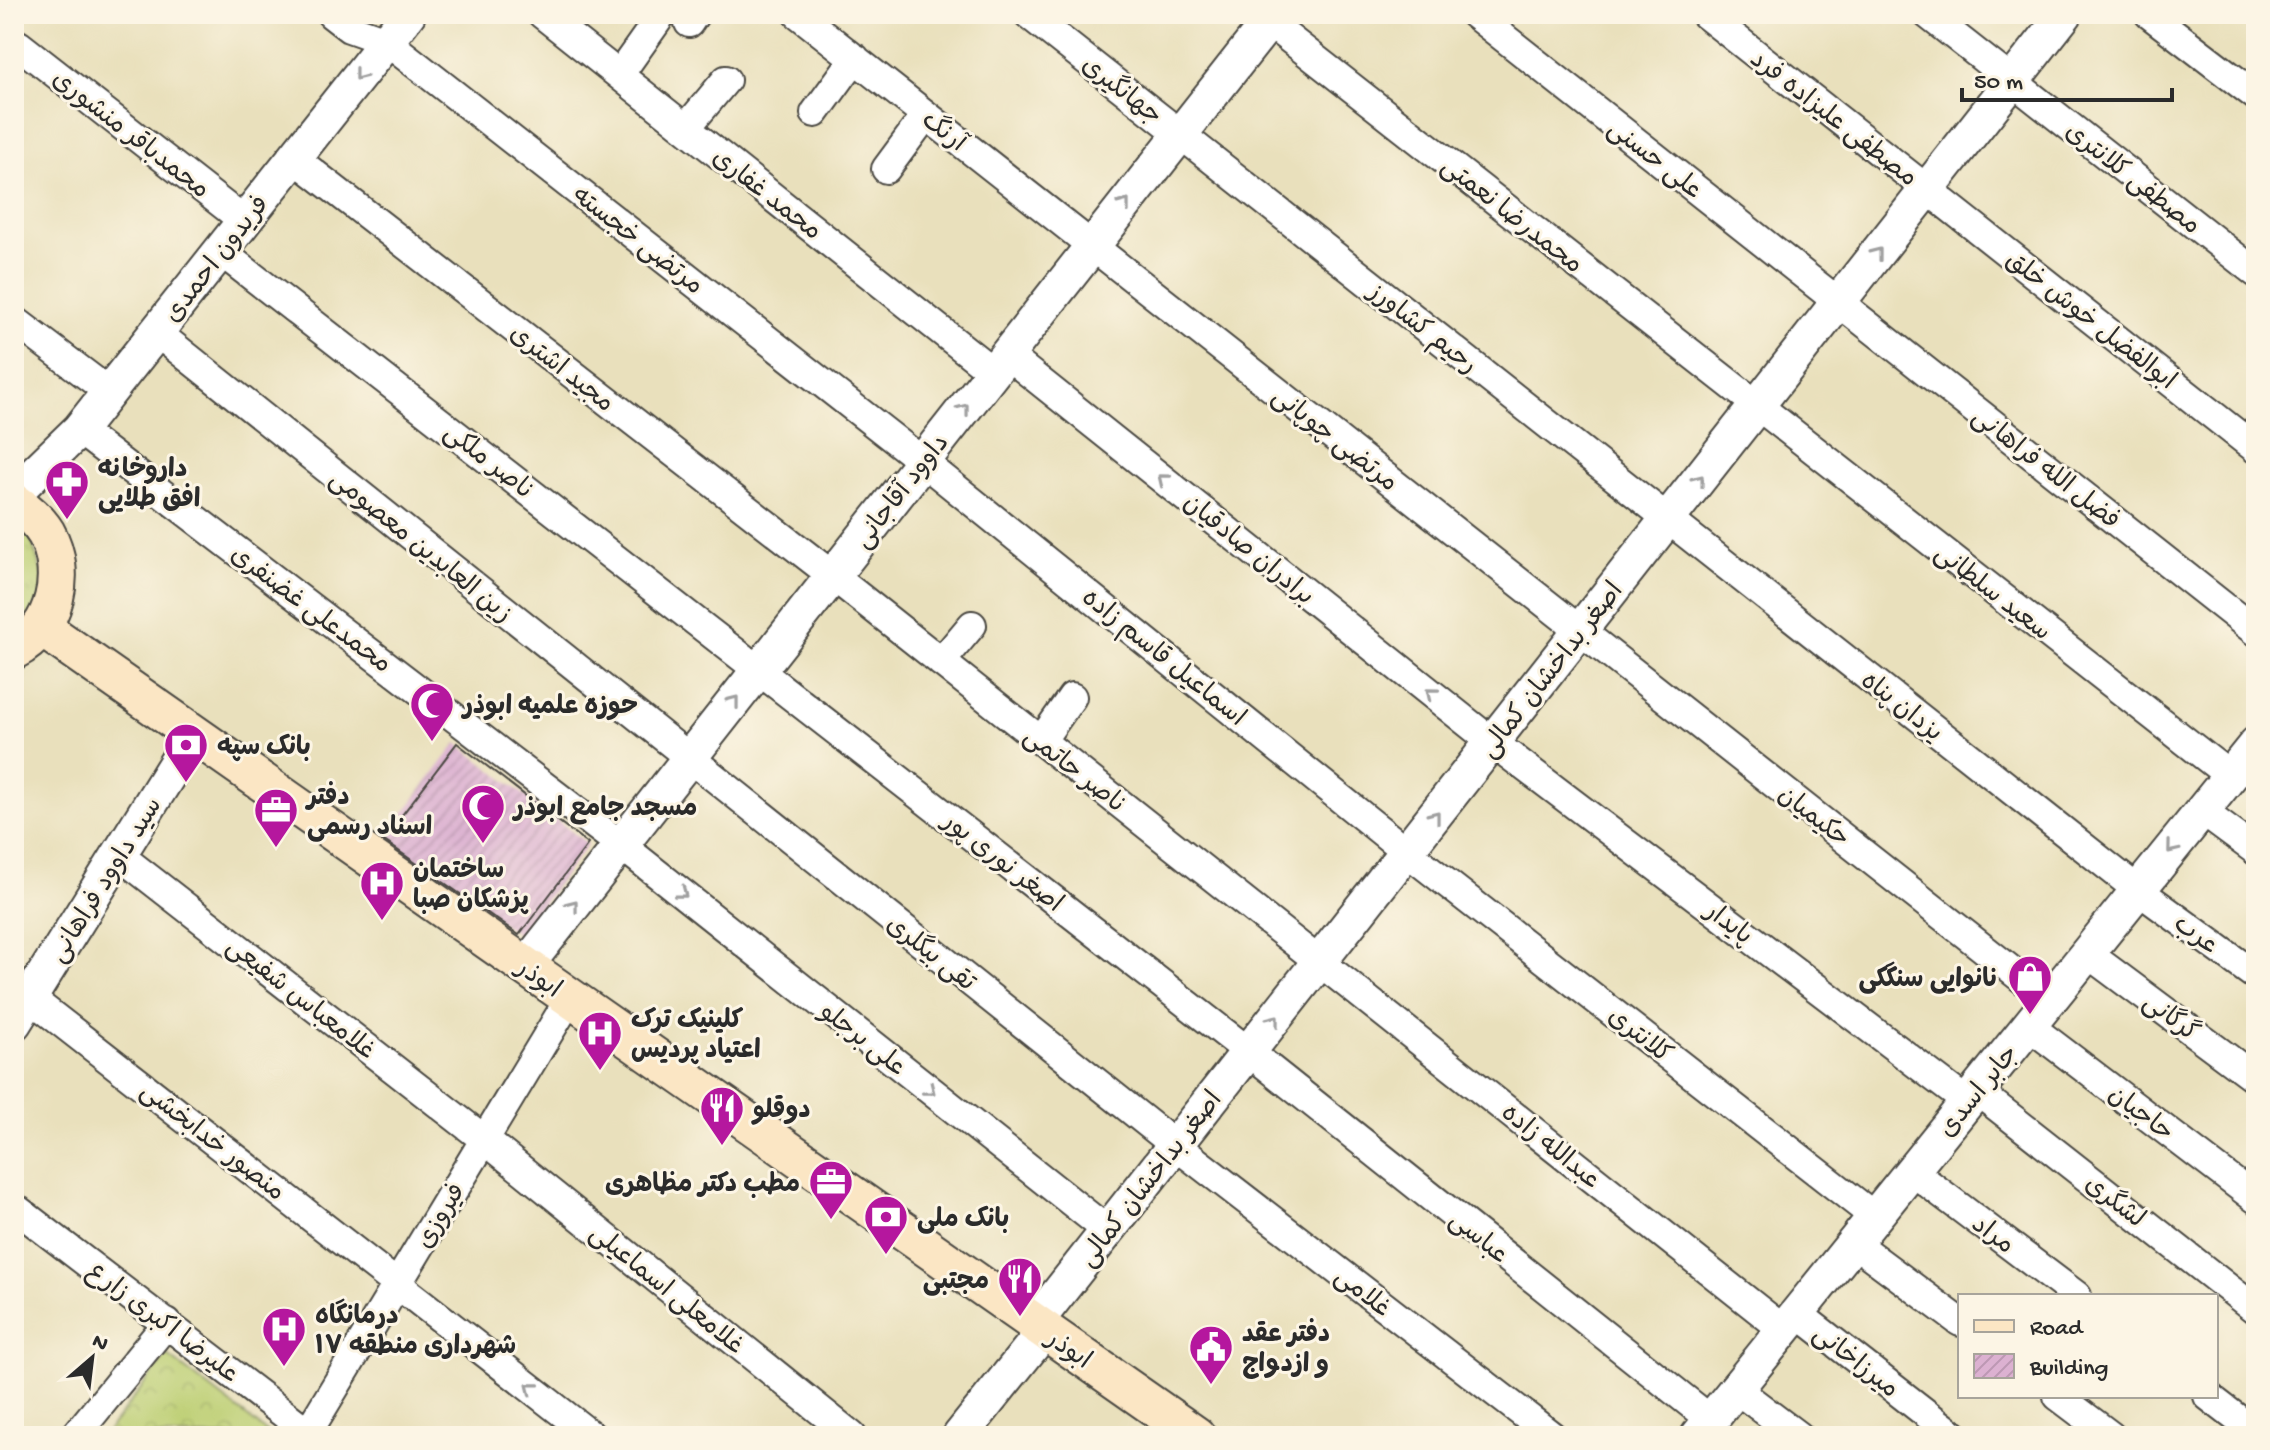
<svg xmlns="http://www.w3.org/2000/svg" width="2270" height="1450" font-family="'Gochi Hand','Playpen Sans Arabic',sans-serif">
<defs>
<pattern id="grass-tufts" width="24" height="20" patternUnits="userSpaceOnUse" patternTransform="scale(2)"><rect width="24" height="20" fill="#bbce71"/><path d="M3 7l-1-3M5 7V3M7 7l1-3M15 17l-1-3M17 17v-4M19 17l1-3" fill="none" stroke="#a1b162"/></pattern>
<pattern id="park-crowns" width="20" height="18" patternUnits="userSpaceOnUse" patternTransform="scale(2)"><rect width="20" height="18" fill="#bbce71"/><path d="M2 6a3 3 0 1 1 6 0M12 15a3 3 0 1 1 6 0" fill="none" stroke="#a1b162"/></pattern>
<pattern id="building-hatch" width="6" height="6" patternUnits="userSpaceOnUse" patternTransform="scale(2)"><rect width="6" height="6" fill="#dcb1d1"/><path d="M-1 1l2-2M0 6l6-6M5 7l2-2" fill="none" stroke="#bd98b4"/></pattern>
</defs>
<rect width="100%" height="100%" fill="#fcf5e5"/>
<filter id="ink" filterUnits="userSpaceOnUse"><feTurbulence type="fractalNoise" baseFrequency=".0125" numOctaves="2"/><feDisplacementMap in="SourceGraphic" scale="16" xChannelSelector="R" yChannelSelector="G"/><feConvolveMatrix kernelMatrix="1 2 1 2 8 2 1 2 1" color-interpolation-filters="sRGB"/></filter>
<filter id="wash" filterUnits="userSpaceOnUse"><feTurbulence type="fractalNoise" baseFrequency=".006" numOctaves="4" result="noise"/><feDisplacementMap in="SourceGraphic" scale="32" xChannelSelector="R" yChannelSelector="G"/><feGaussianBlur stdDeviation="1.8" result="paint"/><feColorMatrix in="noise" values="0 0 0 0 0 0 0 0 0 0 0 0 0 0 0 0 0 1.4 0 .05"/><feComposite in="paint" operator="in"/></filter>
<g filter="url(#wash)">
<rect width="100%" height="100%" fill="#e9e0bc"/>
<path fill="url(#grass-tufts)" stroke="#737c4e" stroke-width="2" d="M14 512 23 517 47 588 14 636Z"/>
<path fill="url(#park-crowns)" stroke="#737c4e" stroke-width="2" d="M167 1355 272 1436H104Z"/>
<g id="blocks">
<path fill="url(#building-hatch)" d="M457 743 588 844 519 935 383 840Z"/>
</g>
</g>
<g filter="url(#ink)">
<use href="#blocks" fill-opacity="0" stroke="#484641" stroke-width="2"/>
<g fill="none" stroke-linecap="round" stroke-linejoin="round">
<g stroke="#484641" stroke-width="32">
<path id="minor" d="M331 14 349 28 386 41 922 461 1407 852 1875 1217
M542 14 993 372
M798 14 2049 1000
M1028 14 2138 890 2256 976
M1258 14 2230 776
M1474 14 2256 632
M1705 14 2256 449
M1927 14 2256 273
M2149 14 2256 96
M689 23 695 14
M19 45 244 221
M619 75 658 20
M815 113 855 58
M686 128 726 80
M294 158 833 576 1784 1330
M886 169 926 115
M220 251 1249 1052 1711 1420
M14 320 109 392
M156 332 1175 1145 1552 1436
M1007 355 1492 742 1967 1102
M79 430 621 845 1108 1231
M941 662 972 625
M1041 741 1072 697
M2202 811 2256 851
M119 855 485 1140 852 1436
M2087 953 2256 1079
M30 998 592 1436
M2029 1026 2256 1199
M1977 1091 2256 1310
M1912 1171 2077 1296
M14 1207 313 1436
M1854 1243 1960 1322
M1797 1313 1955 1436
M1736 1389 1798 1436
M2058 1396 2111 1436
M2208 1396 2256 1433
M308 1432 570 998
M75 1436 167 1323"/>
</g>
<g stroke="#484641" stroke-width="38">
<path id="tertiary" d="M14 493 79 430 408 14
M525 967 1275 14
M14 1023 194 734
M1035 1323 2065 14
M960 1436 1045 1330
M1698 1436 2256 744"/>
</g>
<g stroke="#484641" stroke-width="42">
<path id="secondary" d="M14 502C26 510 38 520 46 533 68 572 56 629 14 650
M41 627 1196 1436"/>
</g>
<use href="#minor" stroke="#fff" stroke-width="28"/>
<use href="#tertiary" stroke="#fff" stroke-width="34"/>
<use href="#secondary" stroke="#fbe6c4" stroke-width="38"/>
</g>
<defs><path id="oneway-chevron" d="M-2-3.5L2.5 0L-2 3.5" fill="none" stroke-width="1.6" stroke-linecap="round" stroke-linejoin="round" transform="scale(2)"/></defs>
<g stroke="#a0a0a0">
<use href="#oneway-chevron" transform="translate(359 75) rotate(128)"/>
<use href="#oneway-chevron" transform="translate(1125 204) rotate(-52)"/>
<use href="#oneway-chevron" transform="translate(1877 253) rotate(-52)"/>
<use href="#oneway-chevron" transform="translate(964 409) rotate(-52)"/>
<use href="#oneway-chevron" transform="translate(1163 479) rotate(-141)"/>
<use href="#oneway-chevron" transform="translate(1699 480) rotate(-52)"/>
<use href="#oneway-chevron" transform="translate(1431 693) rotate(-141)"/>
<use href="#oneway-chevron" transform="translate(734 701) rotate(-52)"/>
<use href="#oneway-chevron" transform="translate(1435 816) rotate(-52)"/>
<use href="#oneway-chevron" transform="translate(2172 848) rotate(129)"/>
<use href="#oneway-chevron" transform="translate(682 893) rotate(38)"/>
<use href="#oneway-chevron" transform="translate(573 905) rotate(-52)"/>
<use href="#oneway-chevron" transform="translate(1274 1020) rotate(-52)"/>
<use href="#oneway-chevron" transform="translate(930 1090) rotate(38)"/>
<use href="#oneway-chevron" transform="translate(531 1388) rotate(-142)"/>
</g>
</g>
<defs>
<g id="pharmacy-pin" transform="scale(2.3)"><path d="M0 17L-7.5 6A9.5 9.5 0 1 1 7.5 6Z" fill="#b5179e" stroke="#fcf5e5"/><path d="M-2-6h4v4h4v4h-4v4h-4v-4h-4v-4h4Z" fill="#fff"/></g>
<g id="mosque-pin" transform="scale(2.3)"><path d="M0 17L-7.5 6A9.5 9.5 0 1 1 7.5 6Z" fill="#b5179e" stroke="#fcf5e5"/><path d="M3.5-4.9A6 6 0 1 0 3.5 4.9A5 5 0 1 1 3.5-4.9Z" fill="#fff"/></g>
<g id="bank-pin" transform="scale(2.3)"><path d="M0 17L-7.5 6A9.5 9.5 0 1 1 7.5 6Z" fill="#b5179e" stroke="#fcf5e5"/><path d="M-6-4H6V4H-6ZM0-2.3a2.3 2.3 0 1 0 0 4.6a2.3 2.3 0 1 0 0-4.6Z" fill="#fff"/></g>
<g id="office-pin" transform="scale(2.3)"><path d="M0 17L-7.5 6A9.5 9.5 0 1 1 7.5 6Z" fill="#b5179e" stroke="#fcf5e5"/><path d="M-6-3h4V-5.5h4V-3h4V5H-6ZM-1-4.5V-3h2v-1.5ZM-6 0V1H6V0Z" fill="#fff"/></g>
<g id="hospital-pin" transform="scale(2.3)"><path d="M0 17L-7.5 6A9.5 9.5 0 1 1 7.5 6Z" fill="#b5179e" stroke="#fcf5e5"/><path d="M-5-5h3v3.5h4V-5h3V5h-3V1.5h-4V5h-3Z" fill="#fff"/></g>
<g id="shop-pin" transform="scale(2.3)"><path d="M0 17L-7.5 6A9.5 9.5 0 1 1 7.5 6Z" fill="#b5179e" stroke="#fcf5e5"/><path d="M-5-2.5h2.3a2.7 3.5 0 0 1 5.4 0H5L5.5 6h-11ZM-1.5-2.5h3a1.5 2.3 0 0 0-3 0Z" fill="#fff"/></g>
<g id="restaurant-pin" transform="scale(2.3)"><path d="M0 17L-7.5 6A9.5 9.5 0 1 1 7.5 6Z" fill="#b5179e" stroke="#fcf5e5"/><path d="M-5-6h1v4h1v-4h1v4h1v-4h1v5L-1.5 .5V6h-2V.5L-5-1ZM5-6V6H3V1.5H1.5Q1.5-4 5-6Z" fill="#fff"/></g>
<g id="civic-pin" transform="scale(2.3)"><path d="M0 17L-7.5 6A9.5 9.5 0 1 1 7.5 6Z" fill="#b5179e" stroke="#fcf5e5"/><path d="M-.6-6.5H3V-4.5H.6V-3L4-1V1h2V6H-6V1h2V-1L-.6-3ZM-1.2 2.5V6h2.4V2.5Z" fill="#fff"/></g>
</defs>
<g fill-rule="evenodd">
<use href="#pharmacy-pin" x="67" y="482"/>
<use href="#mosque-pin" x="432" y="704"/>
<use href="#bank-pin" x="186" y="745"/>
<use href="#mosque-pin" x="483" y="806"/>
<use href="#office-pin" x="276" y="810"/>
<use href="#hospital-pin" x="382" y="883"/>
<use href="#shop-pin" x="2030" y="977"/>
<use href="#hospital-pin" x="600" y="1033"/>
<use href="#restaurant-pin" x="722" y="1108"/>
<use href="#office-pin" x="831" y="1182"/>
<use href="#bank-pin" x="886" y="1217"/>
<use href="#restaurant-pin" x="1020" y="1279"/>
<use href="#hospital-pin" x="284" y="1329"/>
<use href="#civic-pin" x="1211" y="1347"/>
</g>
<g text-anchor="middle" stroke-width="6" stroke-linejoin="round" paint-order="stroke">
<g font-size="26" fill="#2b2b2b" stroke="#fcf5e5">
<text transform="translate(1123 89) rotate(38)" y="9">جهانگیری</text>
<text transform="translate(1835 117) rotate(38)" y="9">مصطفی علیزاده فرد</text>
<text transform="translate(945 130) rotate(38)" y="9">آرنگ</text>
<text transform="translate(132 133) rotate(38)" y="9">محمدباقر منشوری</text>
<text transform="translate(1656 158) rotate(38)" y="9">علی حسنی</text>
<text transform="translate(2134 177) rotate(38)" y="9">مصطفی کلانتری</text>
<text transform="translate(768 193) rotate(38)" y="9">محمد غفاری</text>
<text transform="translate(1513 214) rotate(38)" y="9">محمدرضا نعمتی</text>
<text transform="translate(639 239) rotate(38)" y="9">مرتضی خجسته</text>
<text transform="translate(215 258) rotate(-52)" y="9">فریدون احمدی</text>
<text transform="translate(2092 319) rotate(38)" y="9">ابوالفضل خوش خلق</text>
<text transform="translate(1424 327) rotate(38)" y="9">رحیم کشاورز</text>
<text transform="translate(563 367) rotate(38)" y="9">مجید اشتری</text>
<text transform="translate(1336 438) rotate(38)" y="9">مرتضی چوپانی</text>
<text transform="translate(490 460) rotate(38)" y="9">ناصر ملکی</text>
<text transform="translate(2047 467) rotate(38)" y="9">فضل الله فراهانی</text>
<text transform="translate(900 490) rotate(-52)" y="9">داوود آقاجانی</text>
<text transform="translate(422 545) rotate(39)" y="9">زین العابدین معصومی</text>
<text transform="translate(1250 548) rotate(39)" y="9">برادران صادقیان</text>
<text transform="translate(1994 591) rotate(38)" y="9">سعید سلطانی</text>
<text transform="translate(312 608) rotate(37)" y="9">محمدعلی غضنفری</text>
<text transform="translate(1165 656) rotate(39)" y="9">اسماعیل قاسم زاده</text>
<text transform="translate(1550 669) rotate(-52)" y="9">اصغر بداخشان کمالی</text>
<text transform="translate(1903 705) rotate(38)" y="9">یزدان پناه</text>
<text transform="translate(1076 769) rotate(38)" y="9">ناصر حاتمی</text>
<text transform="translate(1815 815) rotate(38)" y="9">حکیمیان</text>
<text transform="translate(1004 861) rotate(38)" y="9">اصغر نوری پور</text>
<text transform="translate(104 879) rotate(-58)" y="9">سید داوود فراهانی</text>
<text transform="translate(1730 922) rotate(37)" y="9">پایدار</text>
<text transform="translate(2197 933) rotate(36)" y="9">عرب</text>
<text transform="translate(932 952) rotate(38)" y="9">تقی بیگلری</text>
<text transform="translate(540 977) rotate(35)" y="9">ابوذر</text>
<text transform="translate(302 997) rotate(38)" y="9">غلامعباس شفیعی</text>
<text transform="translate(2172 1016) rotate(37)" y="9">گرگانی</text>
<text transform="translate(1641 1034) rotate(38)" y="9">کلانتری</text>
<text transform="translate(864 1038) rotate(38)" y="9">علی برجلو</text>
<text transform="translate(1977 1090) rotate(-51)" y="9">جابر اسدی</text>
<text transform="translate(2142 1112) rotate(37)" y="9">حاجیان</text>
<text transform="translate(214 1140) rotate(38)" y="9">منصور خدابخشی</text>
<text transform="translate(1552 1145) rotate(39)" y="9">عبدالله زاده</text>
<text transform="translate(1149 1178) rotate(-52)" y="9">اصغر بداخشان کمالی</text>
<text transform="translate(2116 1200) rotate(38)" y="9">لشگری</text>
<text transform="translate(439 1215) rotate(-59)" y="9">فیروزی</text>
<text transform="translate(1994 1233) rotate(37)" y="9">مراد</text>
<text transform="translate(1480 1236) rotate(39)" y="9">عباسی</text>
<text transform="translate(668 1288) rotate(39)" y="9">غلامعلی اسماعیلی</text>
<text transform="translate(1364 1291) rotate(38)" y="9">غلامی</text>
<text transform="translate(164 1321) rotate(37)" y="9">علیرضا اکبری زارع</text>
<text transform="translate(1070 1348) rotate(35)" y="9">ابوذر</text>
<text transform="translate(1857 1360) rotate(38)" y="9">میرزاخانی</text>
</g>
<g font-size="26" font-weight="bold" fill="#2b2b2b" stroke="#fcf5e5" text-anchor="start">
<text x="98" y="476">داروخانه<tspan x="98" dy="30">افق طلایی</tspan></text>
<text x="463" y="713">حوزه علمیه ابوذر</text>
<text x="217" y="754">بانک سپه</text>
<text x="307" y="804">دفتر<tspan x="307" dy="30">اسناد رسمی</tspan></text>
<text x="514" y="815">مسجد جامع ابوذر</text>
<text x="413" y="877">ساختمان<tspan x="413" dy="30">پزشکان صبا</tspan></text>
<text x="1999" y="986" text-anchor="end">نانوایی سنگکی</text>
<text x="631" y="1027">کلینیک ترک<tspan x="631" dy="30">اعتیاد پردیس</tspan></text>
<text x="753" y="1117">دوقلو</text>
<text x="800" y="1191" text-anchor="end">مطب دکتر مظاهری</text>
<text x="917" y="1226">بانک ملی</text>
<text x="989" y="1288" text-anchor="end">مجتبی</text>
<text x="315" y="1323">درمانگاه<tspan x="315" dy="30">شهرداری منطقه ۱۷</tspan></text>
<text x="1242" y="1341">دفتر عقد<tspan x="1242" dy="30">و ازدواج</tspan></text>
</g>
</g>
<rect width="2270" height="1450" fill="none" stroke="#fcf5e5" stroke-width="48"/>
<rect x="1958" y="1294" width="260" height="104" fill="#fcf5e5" stroke="#a8a49b" stroke-width="2"/>
<rect x="1974" y="1320" width="40" height="12" fill="#fbe6c4" stroke="#a8a49b" stroke-width="2"/>
<text x="2030" y="1334" font-size="24" fill="#2b2b2b">Road</text>
<rect x="1974" y="1354" width="40" height="24" fill="url(#building-hatch)" stroke="#a8a49b" stroke-width="2"/>
<text x="2030" y="1374" font-size="24" fill="#2b2b2b">Building</text>
<g transform="translate(92 1358) rotate(28)" stroke="#fcf5e5" stroke-width="6" paint-order="stroke">
<path d="M0-6L14 30L0 20L-14 30Z" fill="#2b2b2b"/>
<text y="-12" font-size="22" font-weight="bold" text-anchor="middle" fill="#2b2b2b">N</text>
</g>
<path d="M1962 88v12h210v-12" fill="none" stroke="#2b2b2b" stroke-width="4"/>
<text x="1974" y="88" font-size="24" fill="#2b2b2b" stroke="#fcf5e5" stroke-width="6" paint-order="stroke">50 m</text>
</svg>
